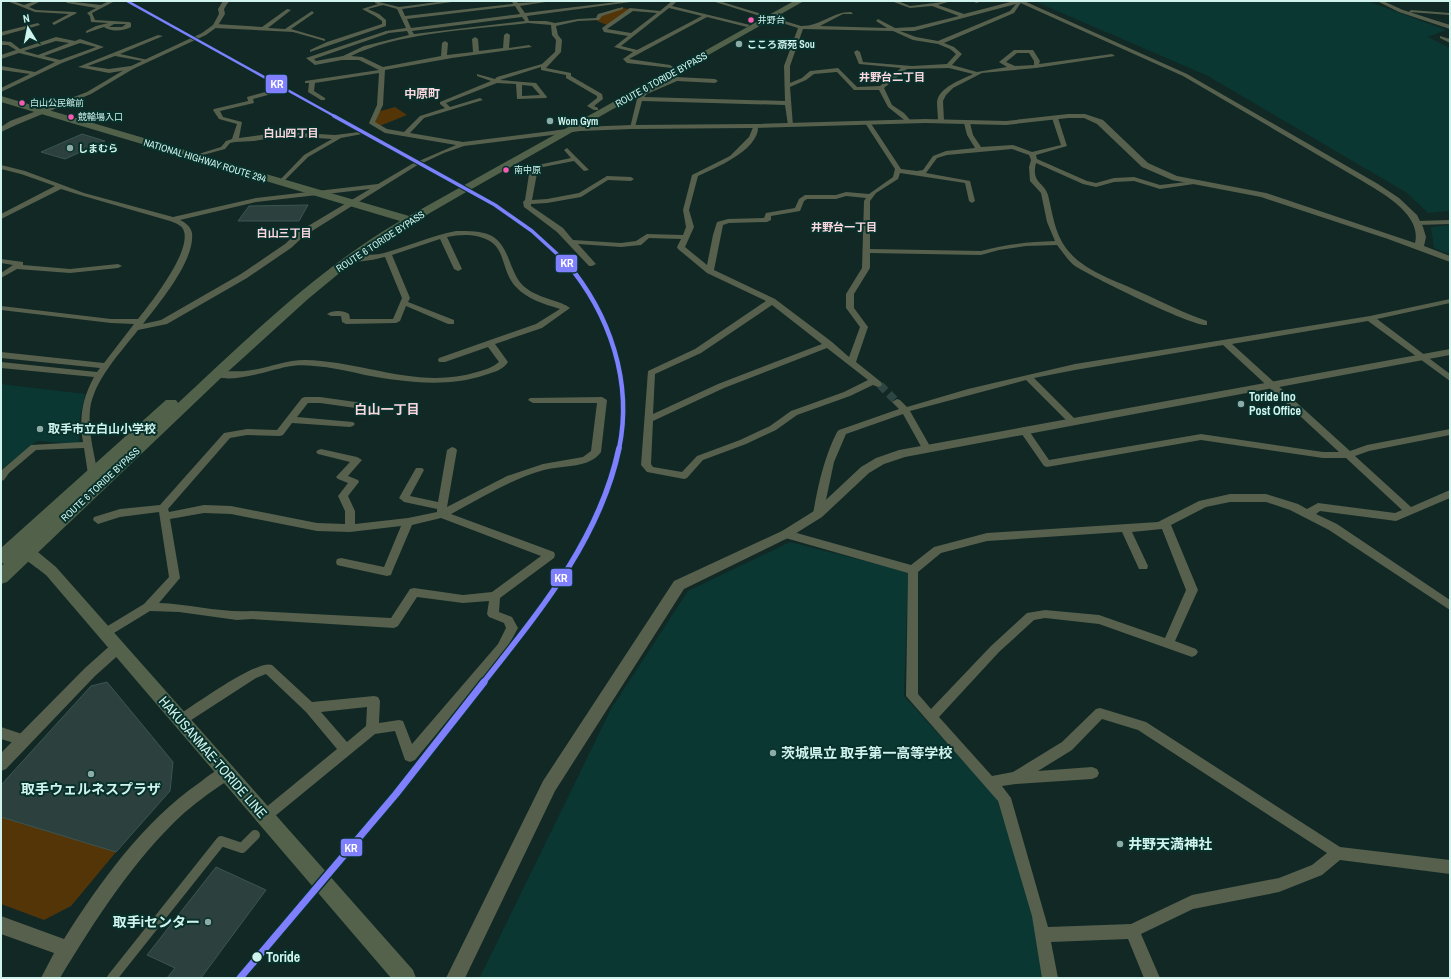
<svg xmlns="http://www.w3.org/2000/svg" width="1451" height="979" font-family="'Archivo Narrow','Noto Sans JP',sans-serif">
<rect width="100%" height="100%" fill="#112825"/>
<path fill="#0a3732" d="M1034 1H1367L1446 30 1428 37 1450 48V211L1428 213 1407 193 1208 76Z
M1450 225V254L1434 248 1431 227Z
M1 384 85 394 80 417 79 444 37 441 1 470Z
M790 542 908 572 904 696 996 797 1031 904 1043 978H481V975L611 709 688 591Z"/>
<path fill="#543508" d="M618 8 632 9 607 25 597 21 598 15Z
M395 107 407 115 377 127 374 126 377 112Z
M1 817 116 852 71 906 44 920 1 904Z"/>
<path fill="#2c413e" stroke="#3c5552" d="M82 134 105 141 65 159 41 152Z
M308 205 299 221H238L249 206Z
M107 682 173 762 170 791 116 852 1 817V785L91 686Z
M216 867 266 890 201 978H167L175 968 147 955Z"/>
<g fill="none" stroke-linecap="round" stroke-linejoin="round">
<path stroke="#2e4643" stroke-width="8" stroke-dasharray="8 4.5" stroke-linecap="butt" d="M880 385 897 402"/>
<path stroke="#56604d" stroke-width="10" d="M112 978 221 841 242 848 255 835"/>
<path fill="#56604d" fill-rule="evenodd" d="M7 1H13L24 5 35 1H41L29 7 36 10 75 12 77 13 54 25 52 23 69 14 35 12Z
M65 1 101 5 109 1H115L92 13 95 20 129 22 131 23V27C124 31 110 32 104 27L86 33V31L96 26 108 23 91 22 90 16 87 13 96 8 67 3ZM114 24H126L122 27H109Z
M223 1H234L225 3Z
M375 1 399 7 445 1H459L402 9 405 16 513 4 512 1H516L518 3 552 1 520 6 525 13 625 1H638L527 16 529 21H546L555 23 578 19 596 18 598 14 623 7V9L602 16 599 20 578 21 556 26 558 35 562 40 561 52 546 68 571 73V76L602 94 603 99 594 106 598 108V110H594L587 106 597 98V96L566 78V75L541 70V67L500 80 536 83 547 97 546 98 517 99 516 84 497 83 446 103 450 107 480 98 483 100 424 118 410 133 463 142 552 131 555 133 552 135 464 146 444 153 416 166 304 236 291 248 247 278 167 324 138 330C121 352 93 381 90 410 88 432 94 453 98 474L96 476 93 477 88 474 84 448 36 450 9 473 4 480 1 481V471L3 469 31 445 83 442C79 418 82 399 94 377L1 368V362L97 372 100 368 1 358V352L104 363 134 324 111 323 1 310V306L111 319H138C150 304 194 249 183 229 181 225 175 223 170 221L80 195 61 189 1 219V214L55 186 21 174 1 169V165L25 171 84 193 173 217 256 198 378 184 412 164 456 145 385 133 370 124 369 123 377 105 379 73 315 83 314 91 325 98V100H321L308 92 309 83H305V81L379 70 359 60H342L315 65 306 58 386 31 406 28 397 9 383 5 368 9 379 14 386 20V26L310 52V50L327 42 382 24V21L375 16 362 9 378 4 375 3ZM515 6 520 14 411 28 407 19ZM522 17 525 21 414 34 412 31ZM528 23 551 25 552 35 556 40 555 52 542 64 497 77 495 79 477 74V76L491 81 440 102V104L445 108 420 116 404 132 387 129 375 122 383 105 385 70 452 58 532 47 529 45 509 48 510 35 507 33 504 35 503 48 479 51 478 39 475 37 472 39 473 52 447 55 448 43 445 41 442 43 441 56 383 67 362 57 351 56C401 32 472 30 528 23ZM407 31 409 35 364 46 343 56 316 61 314 59 389 33ZM522 85 532 86 540 95 522 96ZM370 189 298 232 285 244 241 274 161 320 143 324C159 303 195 261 192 233 191 227 185 222 180 220L256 202Z
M672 1H677L672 6 750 25 747 27 707 17 629 59 670 65 673 67 672 68 627 63 623 59 633 52 614 47 628 36 604 32 602 28 630 8 660 11ZM669 8 702 16 637 50 621 46ZM633 11 657 13 631 33 607 29Z
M712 1H719L801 26C822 26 831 12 851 12L853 14H843L820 26 887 28 876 21 878 19 895 28 914 27 959 16 932 6 910 8 891 1H898L910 6 951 1 938 5 964 14 1014 1H1022L1014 13 944 43 954 47 962 54 952 65 977 72 1007 67 999 62 1014 50H1033L1040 61 1039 64 1112 54 1115 56 1036 68 982 73 953 88 946 95 943 101 944 121 941 123 938 121C938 115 937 108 937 102 939 87 961 80 973 74L949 68 907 69 884 88 892 105 904 113 911 121 908 123 888 107 879 90H854L837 72 814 74 806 80 790 87 793 126 788 125 785 105 642 101 635 127 630 128 637 99 645 91 676 77 715 79 718 81 715 83 677 81 647 94 644 97 785 101 784 66 798 28ZM1016 4 1010 11 938 41 916 37 900 31H914ZM803 29 893 31 913 40 938 44 950 49 956 54 947 64 912 66 863 62 860 52 857 50 854 52 859 64 901 68 880 86 857 87 838 68 810 71 802 78 790 83V66ZM1017 53H1029L1034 61V65L1015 66 1006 62Z
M971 1H979V2L977 3Z
M1377 1H1383L1403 10 1450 25V29L1399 12Z
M287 9 291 10 268 28 285 29 312 11 314 13 291 29 325 39V41L293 32 215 28 212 26 215 24 262 27Z
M1411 10 1450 13V15L1409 12Z
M38 23 40 25 1 36V32Z
M158 35 163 36 120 54 148 60V62L115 56 88 66 109 69 131 66 134 68 133 69 109 73 78 67Z
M1440 36 1450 39V43L1440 38Z
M56 37 75 41 80 39 104 47 62 63 1 92V88L30 74 1 70V66L35 72 55 62 19 53 1 59V55L16 50 8 45H1V41L11 42 20 49ZM56 41 69 43 38 55 24 51ZM80 43 96 47 60 60 44 56Z
M273 90 276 92 275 93 253 99 254 103 220 111 223 117 242 122 239 138 283 132 335 135 359 132 362 134 341 138 308 157 280 185 278 184V182L304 155 332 139 283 136 254 141 235 142 230 143 225 149 192 158V156L221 147 226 141 232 139 237 124 219 119 213 110 214 109 248 101 247 97Z
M1055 116 1058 118 1067 146 1036 155 1037 159 1087 181 1096 183 1114 178 1134 177 1160 185 1196 181V183L1194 184 1160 189 1134 181 1114 182 1096 187 1083 184 1036 163C1031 183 1044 182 1048 195 1052 211 1054 228 1062 242 1078 270 1113 279 1140 292 1163 302 1183 313 1207 321V325C1195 328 1090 276 1075 266 1068 261 1063 252 1057 245L1026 246 999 250 981 255 870 253V268L854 294V308L868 327 856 362 881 382 882 384 881 386 878 387 873 385 850 396 797 415 776 430 746 444 703 460 687 478 684 479 647 472 641 465 648 371 695 349 766 301 707 273 678 249 677 247 681 239 649 238 641 245 621 247 578 244 596 264 592 266H589L557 232 524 207 523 202 525 200 529 174 533 166 571 158 564 150 567 148 589 170 584 171 574 161 538 168 532 200 547 199 579 193 607 176 631 177 634 179 631 181 608 180 581 197 547 203 531 204V206L563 228 573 240 621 243 636 241 647 234 683 235 686 227 683 210 692 175 730 156 749 137 754 125H758C761 149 716 168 698 176L689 210 694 227 685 247 707 265 713 235 717 222 728 219 764 218 766 213 795 208 799 199 805 195H836L846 192 869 194 893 177 895 169 865 123 866 122H870L901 169 917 171 923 170 933 156 946 151 975 148 967 135 964 123 967 121 970 123 973 135 981 147 1013 145 1032 152 1061 145 1052 118ZM1012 149 1029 155 1031 160 1029 167 1030 181 1041 193 1047 222 1055 241C1029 242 1005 244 981 251L870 249V201L876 193 898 179 900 173 965 183 969 201 972 203 975 201 970 181 926 173 937 158 947 155ZM846 196 866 198 864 201 862 268 846 294V308L860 327 849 357 832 342 775 299 714 270 723 225 729 223 767 222 771 220V216L800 211 804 201 807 199H836ZM772 305 822 344 718 384 653 414 655 374 701 353ZM827 348 868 380 844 392 791 411 770 426 740 440 697 456 682 472 653 467 651 464 653 421 724 388Z
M1450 220V224L1418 225 1414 223 1418 221Z
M456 231C489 231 500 233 511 265 515 274 518 282 526 288 538 298 562 301 570 308L542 328 495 344 508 362C503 370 494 372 485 375 446 388 404 382 365 375 348 371 331 367 314 366 305 365 295 365 286 367 271 370 224 386 213 374 217 370 238 372 245 371 266 369 284 360 305 360 362 361 419 390 477 372 485 370 493 367 499 362L488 347 445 362H439L438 360 439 358 536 324 560 309C544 304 527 299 516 287 499 269 508 244 480 237 469 234 458 235 447 237L462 269 458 271 454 269 440 239 392 255 410 298 408 302 454 320V324H448L406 306 400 321 396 323 346 324 342 322 341 316H331L327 314C332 310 344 310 349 314L350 319H393L402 298 385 257C375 259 355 265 346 258L347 256C359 254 372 256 384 253 409 246 431 236 456 231Z
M1 259 23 262V265L70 269 118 264 122 266 118 268 70 273 17 269 1 278V273L13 265 1 263Z
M1450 299V303L1377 319 1450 374V381L1368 321 1232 344 1350 451 1367 445 1450 429V435L1369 451 1355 456 1411 507 1450 490V498L1396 521 1320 511 1316 514 1337 524 1450 600V610L1329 530 1290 510 1266 502H1230L1206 507 1171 525 1198 590 1175 641 1196 649 1198 652 1196 655 1192 657 1099 624 1045 618 1034 620 999 652 939 717 992 776 1013 772 1062 742 1096 709 1100 708 1146 722 1340 847 1450 860V874L1340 860 1322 875 1279 892 1193 909 1141 934 1160 978H1144L1128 939 1051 942 1058 978H1042L1032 916 998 801 906 696 908 573 782 537 781 534 782 531 786 530 911 565 934 547 987 533 1158 522 1199 501 1230 494H1266L1298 504 1307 509 1318 503 1395 513 1402 510 1346 458H1323L1201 440 1047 467 1044 466 1019 430 1024 427 1027 428 1049 460 1201 434 1323 452H1339L1223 345 1075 370 1034 378 1077 421 1075 423H1069L1026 380 910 411 931 448 929 450H923L903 414 846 434 834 462 823 514 818 518 813 514C818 485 824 458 837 432L839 430 899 409 892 402 897 399 900 400 907 407 968 389 1075 364 1370 316ZM1162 529 1186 590 1165 638 1099 615 1045 610 1027 613 991 646 931 709 918 694V572L941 553 987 541 1122 532 1139 569H1147L1148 566 1132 532ZM1102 719 1138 730 1327 853 1312 865 1279 878 1192 895 1131 924 1048 927 1011 798 1002 786 1016 784 1092 779 1097 777 1099 773 1097 769 1092 767 1038 771 1072 750Z
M305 397H320L363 403 368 406 363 409 320 403H308L297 417 353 422 355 424 353 426 350 427 292 423 283 435 280 436 247 435 230 438 168 509 169 512 204 505 231 506 317 523 345 524V511L338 496 348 483 338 479 336 477 350 462 318 454 316 452 318 450 321 449 357 457 362 460 348 476 358 480 359 482 348 496 355 511V524L408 518 437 512V509L404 502 399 498 416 468H422L424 470 410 496 438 502 447 450 452 447 455 448 457 450 447 507 507 476 543 464 583 457 591 451 597 403H533L528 400 530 398 602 397 607 400 601 452C589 469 562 465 544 470 511 479 481 498 451 514L554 552 555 555 554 558 500 598 499 612 512 617 518 628 506 650 415 760 410 762 405 760 395 731 375 734 269 821 264 823 259 821 257 817 259 813 337 749 306 712 266 674 256 678 185 724 181 725 177 724 175 720 177 716C193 706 257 659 272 665L312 702 374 696 378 697 380 701 379 723 399 720 403 721 412 744 498 644 506 628 504 623 489 617 487 614 489 601 463 603 417 597 398 626 394 628 252 619 237 620 179 612 150 611 109 636 105 638 101 636 99 633 101 630 144 604 169 577 159 512 120 517 98 524 93 520 94 517 120 509 160 505 224 433 247 429 277 430 302 398ZM204 513 231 514 317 531 350 532 401 526 384 567 341 558 337 559 336 562 337 565 341 566 387 576 391 575 392 572 412 525 441 518 541 556 492 592 463 595 414 588 410 589 391 618 252 611C221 613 190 604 159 603L180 578 170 519ZM367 707 366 726 347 742 321 712Z
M1 727 28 736 30 740 28 744 24 746 1 739Z"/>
<path fill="#56604d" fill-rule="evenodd" d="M223 1H229L224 9 225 14 217 27 206 35 133 69 91 94 16 125 1 132V127L10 121 87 92 129 67 202 33 213 25 219 14 218 9Z
M1016 1H1024L1187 74 1378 184 1399 198 1417 215 1423 227 1426 237 1424 246 1450 256V262L1388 239 1261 197 1172 180 1142 167 1097 124 1084 118H1068L1006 125 925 123 751 128 632 129 580 131 552 135 548 133 552 131 580 127 632 125 751 124 925 119 1006 121 1068 114H1085L1103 120 1148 163 1177 176 1266 193 1415 243C1422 215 1384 194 1364 182L1183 76Z
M1450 349V355L905 457 884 464 869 473 822 517 790 537 684 589 555 791 465 978H446L543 781 674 581 782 531 814 511 861 467 876 458 899 450Z
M118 641 123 643 125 647 123 651 95 676 6 769 1 771V753L85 668 113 643Z
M227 765 233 767 235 772 233 777C216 788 199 800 184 813 134 859 95 920 60 978H41L54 953 1 934V916L64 939C100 882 143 822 199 783 208 776 217 769 227 765Z"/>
<path fill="#54624c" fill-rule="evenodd" d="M19 543 33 548 56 567 413 970 416 978H391L46 575C40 570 13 551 12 548L14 544Z"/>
<path fill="#52624a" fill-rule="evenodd" d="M794 1H804L461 195 392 235 354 261 308 299 222 377 7 582 1 584V567L4 563 1 564V548L166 400H176L178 403C248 338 318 269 400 221L1 102V96L409 216Z"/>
<g stroke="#08312c" stroke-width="4">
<path id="rail-1-far4" d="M127 1 336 117"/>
</g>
<g stroke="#08312c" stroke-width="5.5">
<path id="rail-1-far3" d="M334 116 495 205 532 231 567 263"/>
</g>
<g stroke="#08312c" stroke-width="7">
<path id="rail-1-far2" d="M566 262C610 314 633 382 619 449"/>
</g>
<g stroke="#08312c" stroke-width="8">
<path id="rail-1-far1" d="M483 683C539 612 600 539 619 448"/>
</g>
<g stroke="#08312c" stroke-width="10">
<path id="rail-1" d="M240 978 396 794 484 682"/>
</g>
<use href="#rail-1-far4" stroke="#8080ff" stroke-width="2.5"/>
<use href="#rail-1-far3" stroke="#8080ff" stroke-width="3.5"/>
<use href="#rail-1-far2" stroke="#8080ff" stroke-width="4.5"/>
<use href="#rail-1-far1" stroke="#8080ff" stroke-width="5.5"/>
<use href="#rail-1" stroke="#8080ff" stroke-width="7"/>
</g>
<g fill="#f75aaf" stroke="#08312c" stroke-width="1.5">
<circle cx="751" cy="20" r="3.5"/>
<circle cx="22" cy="103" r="3.5"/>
<circle cx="71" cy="117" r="3.5"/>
<circle cx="506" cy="170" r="3.5"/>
</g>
<g fill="#8daca7" stroke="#08312c" stroke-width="1.5">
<circle cx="739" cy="44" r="4"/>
<circle cx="550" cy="121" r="4"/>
<circle cx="70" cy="148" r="4"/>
<circle cx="1241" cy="404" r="4"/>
<circle cx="40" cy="429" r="4"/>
<circle cx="773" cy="753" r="4"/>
<circle cx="91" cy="774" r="4"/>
<circle cx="1120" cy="844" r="4"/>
<circle cx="208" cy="922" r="4"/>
</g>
<circle fill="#d0f3ed" stroke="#08312c" stroke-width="1.5" cx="257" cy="957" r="5.5"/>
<g text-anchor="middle" stroke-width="4" stroke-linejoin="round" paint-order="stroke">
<g font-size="9" fill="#d0f3ed" stroke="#08312c" text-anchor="start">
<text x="758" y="23">井野台</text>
<text x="30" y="106">白山公民館前</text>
<text x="78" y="120">競輪場入口</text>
<text x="514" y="173">南中原</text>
</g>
<g font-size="10" font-weight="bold" fill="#d0f3ed" stroke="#08312c" text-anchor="start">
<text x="747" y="48">こころ斎苑 Sou</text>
<text x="558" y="125">Wom Gym</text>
<text x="78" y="152">しまむら</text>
</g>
<g font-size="10" fill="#d0f3ed" stroke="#08312c">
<text transform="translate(661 79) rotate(-29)" y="4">ROUTE 6 TORIDE BYPASS</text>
<text transform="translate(205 160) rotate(17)" y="4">NATIONAL HIGHWAY ROUTE 294</text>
<text transform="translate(380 241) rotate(-33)" y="4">ROUTE 6 TORIDE BYPASS</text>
<text transform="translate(100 484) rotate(-43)" y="4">ROUTE 6 TORIDE BYPASS</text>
</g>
<g font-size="11" font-weight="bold" fill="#fad7de" stroke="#08312c">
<text x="892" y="81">井野台二丁目</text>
<text x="291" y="137">白山四丁目</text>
<text x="844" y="231">井野台一丁目</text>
<text x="284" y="237">白山三丁目</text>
</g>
<g font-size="12" font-weight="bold" fill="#fad7de" stroke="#08312c">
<text x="422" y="98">中原町</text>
</g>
<g font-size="12" font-weight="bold" fill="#d0f3ed" stroke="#08312c" text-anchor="start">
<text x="1249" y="401">Toride Ino<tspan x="1249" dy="14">Post Office</tspan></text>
<text x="48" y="433">取手市立白山小学校</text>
</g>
<g font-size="13" font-weight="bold" fill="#fad7de" stroke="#08312c">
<text x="387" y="414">白山一丁目</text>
</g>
<g font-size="14" font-weight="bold" fill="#d0f3ed" stroke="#08312c" text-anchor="start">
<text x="781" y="758">茨城県立 取手第一高等学校</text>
<text x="91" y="794" text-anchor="middle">取手ウェルネスプラザ</text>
<text x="1128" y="849">井野天満神社</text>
<text x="200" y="927" text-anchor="end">取手iセンター</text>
</g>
<g font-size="14" fill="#d0f3ed" stroke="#08312c">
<text transform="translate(213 757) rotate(49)" y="5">HAKUSANMAE-TORIDE LINE</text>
</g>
<g font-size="14" font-weight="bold" fill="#d0f3ed" stroke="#08312c" text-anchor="start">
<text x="266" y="962">Toride</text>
</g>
</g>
<g stroke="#08312c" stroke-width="1.5">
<rect x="265" y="74" width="23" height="20" rx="4" fill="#8080ff"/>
<rect x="555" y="254" width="23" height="19" rx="4" fill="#8080ff"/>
<rect x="550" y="568" width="23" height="19" rx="4" fill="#8080ff"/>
<rect x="340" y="838" width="23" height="19" rx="4" fill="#8080ff"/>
</g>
<g font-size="11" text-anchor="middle" font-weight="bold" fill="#fff">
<text x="277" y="88">KR</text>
<text x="567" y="267">KR</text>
<text x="561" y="582">KR</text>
<text x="351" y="852">KR</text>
</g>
<rect width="1451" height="979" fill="none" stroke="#d0f3ed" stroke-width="4"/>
<g transform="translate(28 28) rotate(350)" stroke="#08312c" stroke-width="3" paint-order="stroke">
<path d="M0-3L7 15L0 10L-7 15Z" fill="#d0f3ed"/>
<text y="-6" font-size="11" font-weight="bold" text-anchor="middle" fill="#d0f3ed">N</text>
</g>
</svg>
